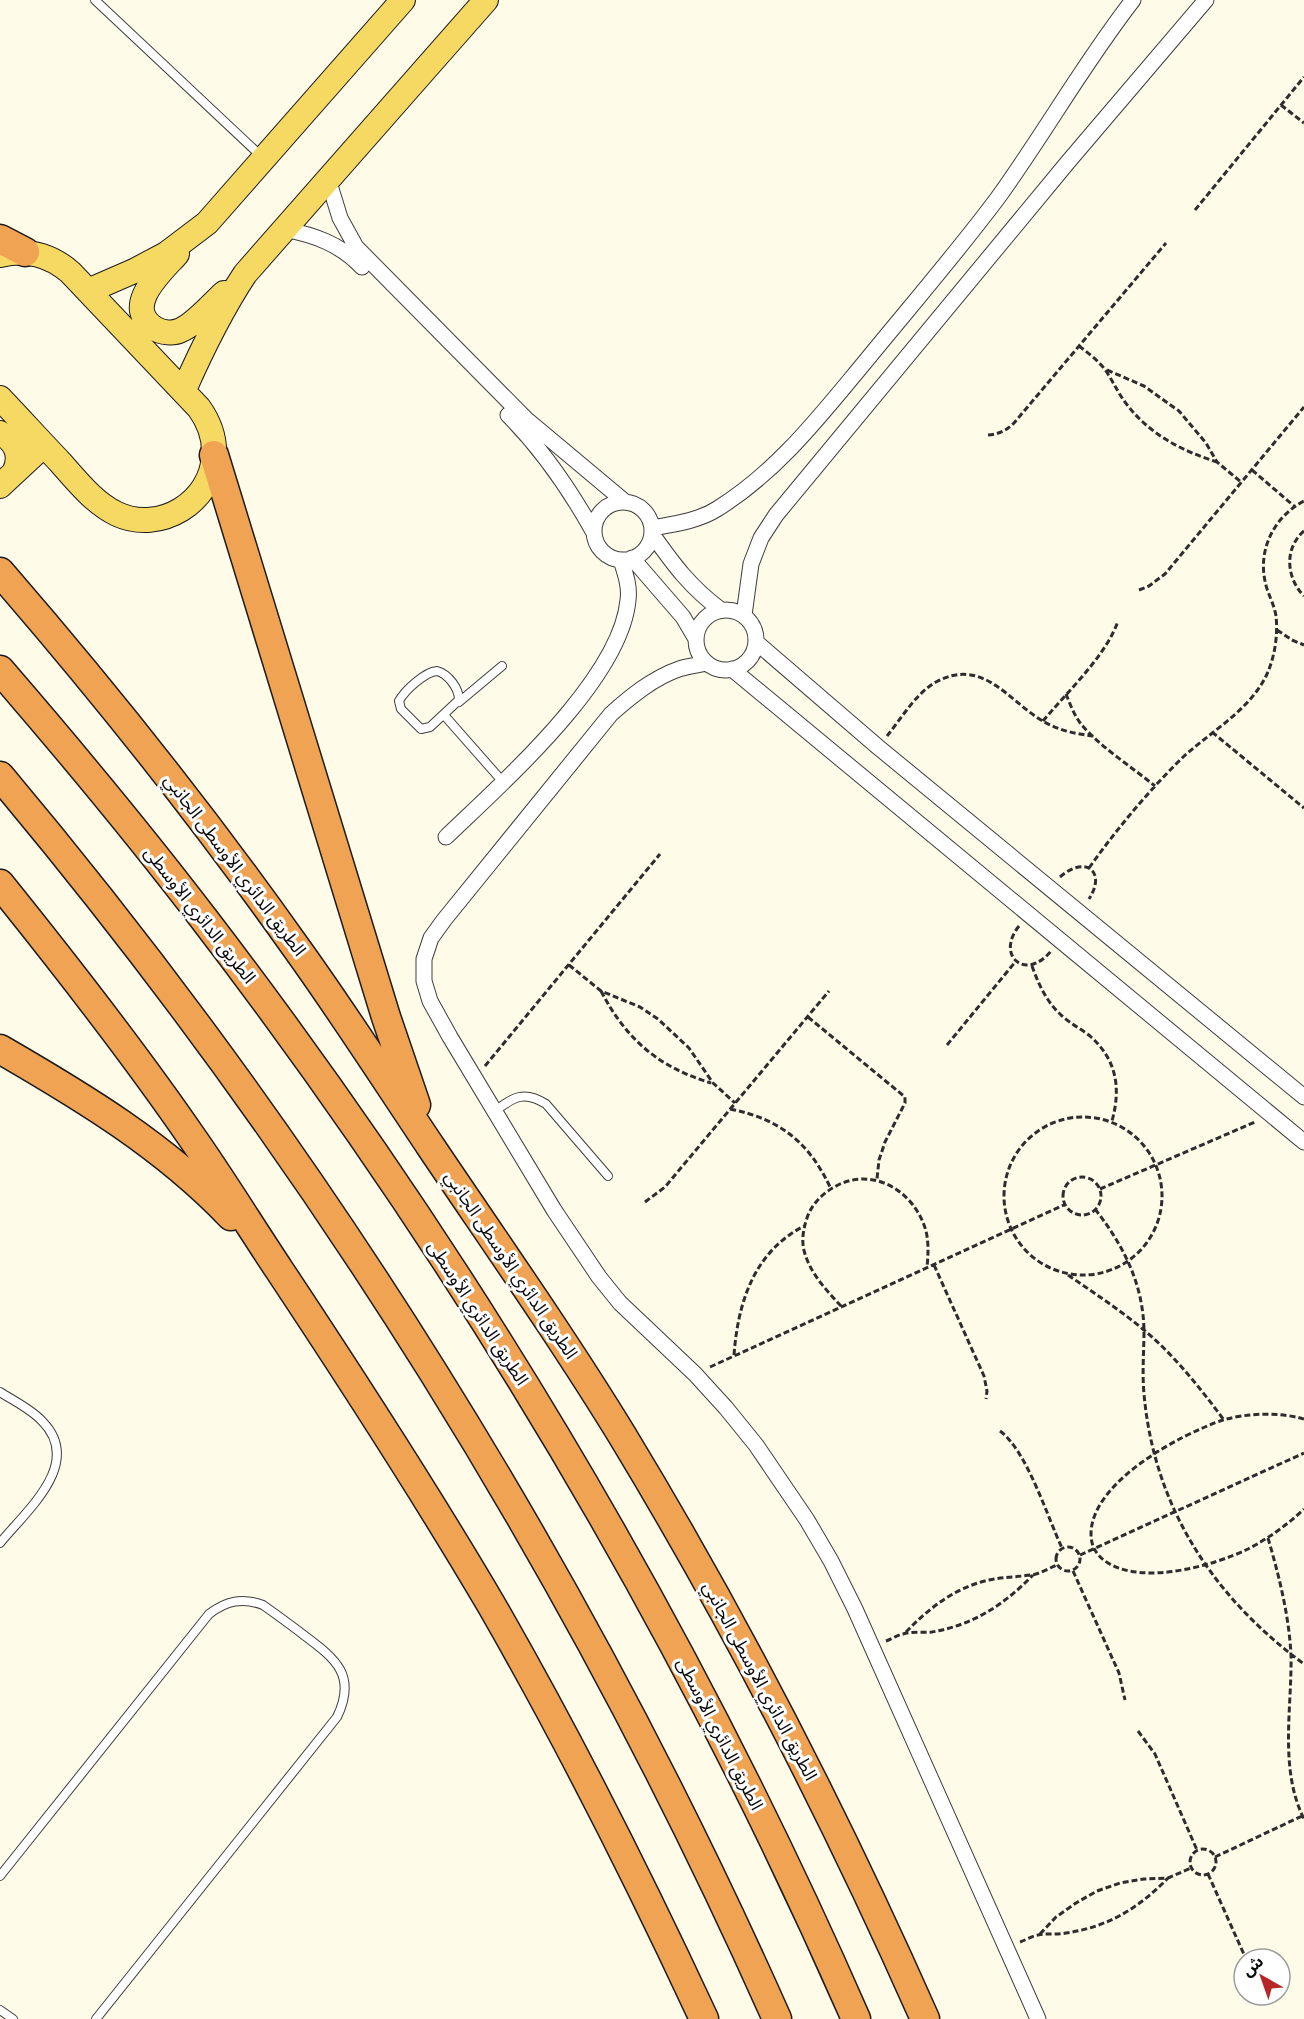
<svg xmlns="http://www.w3.org/2000/svg" width="1304" height="2019" font-family="'Source Serif 4','Noto Sans Arabic',serif">
<rect width="100%" height="100%" fill="#fffbe9"/>
<g fill="none" stroke-linecap="round" stroke-linejoin="round">
<g stroke="#3e3e3e" stroke-width="10">
<path id="lane" d="M95 0 261 156
M437 671C448 674 459 688 459 700L430 727 421 729 401 709 399 701C405 690 425 672 437 671Z
M459 702 502 666
M444 715 503 782
M495 1111C514 1097 524 1090 546 1104L608 1176
M0 1392C14 1401 31 1409 42 1421 84 1463 27 1510 0 1543
M0 1876 209 1614C226 1601 242 1597 263 1605 277 1615 291 1625 305 1636 336 1659 357 1676 337 1717L96 2019
M0 2010 13 2019"/>
</g>
<g stroke="#3e3e3e" stroke-width="17">
<path id="street" d="M328 179 340 218 356 247 526 419 624 501
M283 229C315 235 340 244 362 267
M508 415C541 448 570 490 593 531
M594 531a29 29 0 1 1 58 0a29 29 0 1 1-58 0Z
M652 528C674 524 698 521 717 509 778 471 820 416 865 362 909 308 955 255 997 199 1044 134 1084 63 1133 0
M652 534C674 565 690 587 721 610
M632 558 683 617 696 639
M696 640a30 30 0 1 1 60 0a30 30 0 1 1-60 0Z
M744 615 751 564 761 538 776 515 1068 162 1206 0
M756 642 878 747 1304 1097
M707 663C698 665 688 666 679 669 653 678 630 697 611 714L444 920 431 938 424 959V981L430 1001 450 1037 554 1210 599 1277 620 1303 695 1374 726 1408 756 1445 807 1520 831 1561 855 1609 1038 2019
M732 669 1304 1142
M446 837C502 783 621 679 628 600 630 586 625 573 621 560"/>
</g>
<g stroke="#1c1c1c" stroke-width="26">
<path id="primary" d="M177 254C161 272 122 306 154 328 162 333 173 334 181 330 195 324 212 304 224 293
M0 255C27 249 49 254 70 272L199 408C209 422 215 437 214 455 212 502 160 534 117 514 94 503 77 481 60 462 40 441 20 419 0 398
M88 291 134 271 166 254 207 223 403 0
M184 390C202 349 220 312 245 274L486 0
M0 433C17 441 22 457 14 473
M0 486 44 445"/>
</g>
<g stroke="#1c1c1c" stroke-width="31">
<path id="highway" d="M0 239 25 252
M214 455 386 1017 416 1105
M0 572C104 692 203 816 295 946 342 1011 386 1080 431 1147 495 1242 562 1337 622 1435 736 1623 836 1818 925 2019
M0 670C70 751 139 834 204 919 464 1258 685 1628 856 2019
M0 776C315 1151 578 1571 777 2019
M0 884C66 966 131 1049 191 1136 222 1180 250 1226 280 1271 353 1381 425 1492 492 1606 569 1740 639 1879 704 2019
M0 1049C83 1097 164 1146 231 1216"/>
</g>
<path stroke="#2d2d2d" stroke-width="3" stroke-dasharray="6 3" stroke-linecap="butt" d="M1281 105 1304 123
M1195 210 1304 77
M1079 346C1088 353 1099 361 1106 371 1114 383 1119 395 1128 406 1151 435 1182 451 1217 462
M1107 370 1144 386 1179 411 1206 443 1217 462 1241 482
M988 435C999 434 1006 431 1014 423L1166 243
M1252 470 1294 506
M1304 531C1284 548 1286 578 1304 596
M1139 590 1149 586 1165 574 1304 407
M1277 630 1292 640 1304 645
M1066 694C1070 704 1074 715 1081 724 1099 746 1133 768 1155 786
M1043 721C1067 692 1106 656 1118 621
M1212 732 1304 808
M887 736C901 719 916 693 936 682 982 657 1007 699 1041 720 1057 730 1075 734 1094 736
M1089 868C1116 830 1146 794 1180 760 1208 733 1250 711 1267 674 1275 656 1278 635 1276 616 1274 603 1267 593 1265 581 1258 548 1275 516 1304 501
M1060 877C1085 855 1107 871 1089 899
M1019 926C995 956 1026 982 1051 951
M569 965 601 991 640 1007 658 1019 689 1048 713 1083 735 1103
M1032 966C1038 983 1046 1001 1060 1014 1069 1023 1080 1028 1090 1036 1117 1060 1121 1088 1112 1121
M601 991C626 1039 658 1067 711 1083
M808 1017 905 1097V1103L885 1142 879 1160 877 1179
M947 1045 1016 961
M485 1066 660 854
M730 1109C780 1119 809 1142 831 1189
M1004 1196a79 79 0 1 1 158 0a79 79 0 1 1-158 0Z
M1063 1196a19 19 0 1 1 38 0a19 19 0 1 1-38 0Z
M1100 1189 1255 1122
M645 1202 665 1187 829 991
M1095 1209C1123 1245 1143 1283 1144 1330 1144 1351 1142 1372 1144 1394 1154 1507 1213 1597 1304 1664
M934 1265 984 1376 987 1391 986 1399
M1068 1275C1094 1293 1120 1310 1144 1330 1175 1356 1200 1388 1224 1420
M841 1306C827 1291 811 1274 805 1254 801 1242 803 1230 807 1218 812 1203 824 1192 838 1185 875 1167 915 1192 926 1231 929 1244 928 1256 927 1268
M734 1355C738 1302 754 1252 804 1226
M710 1367 1066 1204
M1304 1419C1280 1412 1247 1413 1223 1420 1181 1434 1091 1482 1091 1534 1091 1547 1097 1556 1108 1563 1144 1585 1213 1566 1248 1549 1269 1538 1287 1525 1304 1509
M1000 1431C1027 1451 1047 1516 1062 1548
M1268 1538C1279 1576 1289 1615 1291 1655 1292 1709 1279 1769 1304 1819
M1056 1559a12 12 0 1 1 24 0a12 12 0 1 1-24 0Z
M1080 1555 1304 1453
M1073 1571 1119 1673 1125 1700
M906 1632C929 1608 956 1587 989 1580 1003 1577 1017 1577 1031 1575 1040 1574 1049 1568 1057 1565
M886 1641C892 1639 897 1635 903 1634 912 1631 923 1633 932 1632 973 1625 1004 1605 1033 1575
M1138 1731 1155 1754 1197 1850
M1190 1862a13 13 0 1 1 26 0a13 13 0 1 1-26 0Z
M1215 1857 1302 1816
M1208 1874 1246 1959
M1040 1934 1056 1917 1076 1903 1097 1891 1120 1883 1144 1879 1168 1878 1191 1868
M1020 1942C1026 1940 1032 1936 1038 1935 1047 1933 1057 1935 1066 1933 1108 1927 1139 1908 1168 1878
M1258 1995 1259 2001"/>
<use href="#lane" stroke="#fff" stroke-width="8"/>
<use href="#street" stroke="#fff" stroke-width="15"/>
<use href="#primary" stroke="#f6d962" stroke-width="24"/>
<use href="#highway" stroke="#f1a354" stroke-width="28"/>
</g>
<g text-anchor="middle" stroke-width="6" stroke-linejoin="round" paint-order="stroke">
<g font-size="18" fill="#0b0b0b" stroke="#fff">
<text transform="translate(235 865) rotate(53)" y="6">الطريق الدائري الأوسطى الجانبي</text>
<text transform="translate(200 915) rotate(52)" y="6">الطريق الدائري الأوسطى</text>
<text transform="translate(511 1265) rotate(56)" y="6">الطريق الدائري الأوسطى الجانبي</text>
<text transform="translate(478 1313) rotate(57)" y="6">الطريق الدائري الأوسطى</text>
<text transform="translate(760 1681) rotate(62)" y="6">الطريق الدائري الأوسطى الجانبي</text>
<text transform="translate(720 1734) rotate(63)" y="6">الطريق الدائري الأوسطى</text>
</g>
</g>
<g transform="translate(1262 1977) rotate(320)"><circle r="28" fill="#ffffff" stroke="#9d9d9d" stroke-width="1.5"/>
<path d="M0-4.5L10 22L0 15L-10 22Z" fill="#b72727"/>
<text y="-9" font-size="16" font-weight="bold" text-anchor="middle" fill="#0b0b0b">ش</text>
</g>
</svg>
